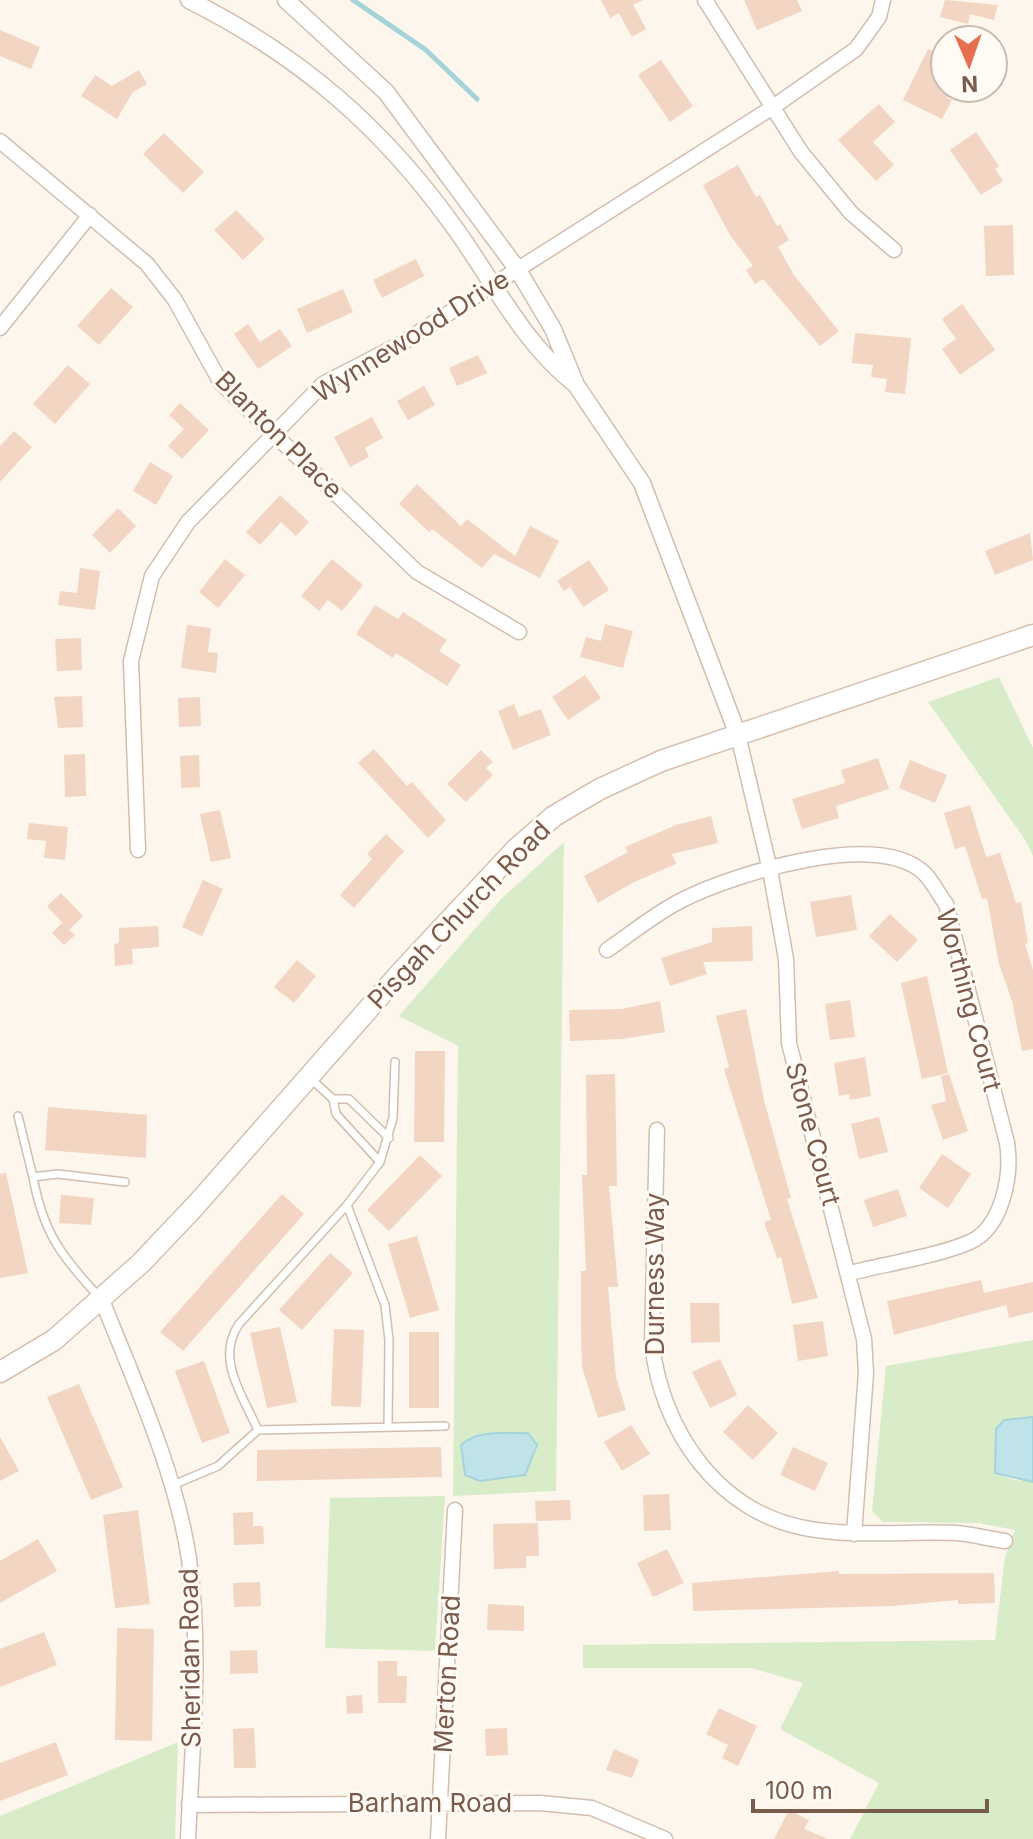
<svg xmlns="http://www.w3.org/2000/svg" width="1033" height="1839" font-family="Inter,sans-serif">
<rect width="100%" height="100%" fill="#fdf6ec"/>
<path fill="#d8ecc9" d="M999 677 1033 748V856L1026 841 928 702Z
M564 842 556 1491 453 1496 458 1046 399 1016 501 899Z
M1033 1340V1417L1004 1420 996 1429 995 1473 1014 1480 1033 1482V1839H850L879 1783 780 1729 803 1683 751 1668H583V1645L995 1640 1005 1557 1015 1530 978 1523 883 1522 872 1511 886 1366Z
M445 1496 435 1651 325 1648 330 1498Z
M178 1742 175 1839H0V1816Z"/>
<path fill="#bfe3e8" stroke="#a5d3da" stroke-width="2" d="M1033 1417V1482L995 1473 996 1429 1004 1420Z
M528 1433 537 1445 525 1475 480 1481 465 1475 461 1445C478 1429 506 1434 528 1433Z"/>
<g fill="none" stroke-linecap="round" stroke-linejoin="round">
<path stroke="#a5d3da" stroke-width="5" d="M353 0 426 50 477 99"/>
</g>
<path fill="#f3d5c3" d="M601 0H643L633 5 646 29 632 37 619 13 610 18Z
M744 0H797L802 11 757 30Z
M945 0 998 5 994 20 970 14 968 24 940 17Z
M0 30 40 47 31 69 0 56Z
M928 49 945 57V88H952L947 98 952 100 942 119 903 100Z
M661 60 693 106 670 122 638 75Z
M139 70 147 84 133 92 117 119 81 96 95 75 112 86Z
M879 104 895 122 873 142 894 165 876 181 838 140Z
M976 132 999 166 995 169 1003 181 981 195 950 150Z
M164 133 204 172 183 193 143 154Z
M738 165 756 197 760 195 777 226 780 224 789 240 778 247 794 275 839 331 820 346 763 279 755 284 746 270 753 266 730 235 703 185Z
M236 210 265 239 243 260 214 230Z
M1013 225 1014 275 986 276 984 226Z
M416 259 424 276 382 298 373 280Z
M111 288 133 307 99 345 77 326Z
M343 289 353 312 307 333 297 309Z
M962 304 995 350 960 375 942 349 956 339 942 319Z
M248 324 260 342 280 329 292 346 258 369 234 334Z
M855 333 911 338 905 394 885 392 887 379 871 377 873 365 852 363Z
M478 355 487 373 457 386 449 368Z
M68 365 90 384 55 424 33 404Z
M424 386 435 405 408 420 397 401Z
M180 403 209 430 182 459 168 446 184 429 169 415Z
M372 417 383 438 365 448 369 457 350 467 334 437Z
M14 431 32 447 0 482V446Z
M150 462 173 476 156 505 133 491Z
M417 484 461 526 467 519 515 556 530 526 559 541 540 578 494 554 482 568 432 529 429 532 399 504Z
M280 495 309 522 296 536 281 522 260 545 246 532Z
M118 508 136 526 110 553 92 535Z
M1030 533 1033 560 995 575 985 551Z
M225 559 245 575 218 608 199 592Z
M332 559 363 585 342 611 328 600 319 611 301 596Z
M589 560 609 590 583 607 570 587 564 591 557 581Z
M80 568 100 571 95 610 58 605 60 591 77 593Z
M375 605 398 619 403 612 447 640 439 651 461 665 447 686 396 653 393 658 356 634Z
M605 624 633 631 623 668 580 657 586 637 601 641Z
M187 625 211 628 208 652 218 653 216 673 181 668Z
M81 638 82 670 57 671 55 639Z
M585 675 601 698 568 720 552 697Z
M82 696 83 727 58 728 54 697Z
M200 697 201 726 179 727 178 698Z
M514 704 519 717 541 709 551 735 513 750 498 711Z
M374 749 407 786 412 782 446 820 428 838 358 763Z
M481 750 493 762 486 768 493 775 466 802 447 784Z
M85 754 86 796 65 797 64 755Z
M199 755 200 787 181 788 180 756Z
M878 758 889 789 836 806 839 818 802 829 792 799 845 783 841 770Z
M910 760 947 775 935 803 899 788Z
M970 805 986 857 1000 853 1016 903 1021 902 1028 943 1025 944 1033 970V1049L1022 1051 1012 1001 999 964 987 898 982 899 965 846 955 849 944 813Z
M220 810 231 858 211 862 200 814Z
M711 816 718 843 672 854 676 864 632 883 598 903 584 876 628 852 625 847 676 825Z
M29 823 68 827 65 860 44 858 46 841 27 839Z
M386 834 404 851 354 908 340 895 372 859 367 854Z
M203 880 223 889 202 936 182 927Z
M61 893 83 916 69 930 47 906Z
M851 895 857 930 816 937 810 902Z
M890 914 918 940 897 962 869 936Z
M62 923 75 935 64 945 52 933Z
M158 926 159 947 132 949 133 964 115 966 114 944 119 943V928Z
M752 926 753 961 703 962 707 974 670 986 661 958 712 942V928Z
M297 960 316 976 294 1003 274 987Z
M927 976 948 1073 922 1079 901 983Z
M850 1000 855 1037 830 1040 825 1004Z
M660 1001 665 1032 622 1039 570 1041 569 1010 622 1009Z
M746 1009 764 1100 791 1198 787 1199 818 1298 792 1304 781 1257 777 1258 764 1222 771 1220 724 1069 729 1067 716 1016Z
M415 1051H445L444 1142H414Z
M865 1057 871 1096 850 1100 849 1094 839 1096 834 1063Z
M615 1074 617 1186H609L618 1287H608L616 1377 626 1410 598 1418 582 1367 581 1327V1271H586L582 1175H587L586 1075Z
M949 1074 968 1131 943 1140 931 1105 946 1101 941 1076Z
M48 1107 147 1115 146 1158 45 1150Z
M879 1117 888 1152 859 1159 851 1124Z
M942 1154 971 1174 948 1208 919 1188Z
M420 1155 442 1176 389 1231 367 1210Z
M6 1173 28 1273 0 1278V1174Z
M898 1189 907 1216 873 1227 864 1200Z
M282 1194 304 1214 183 1351 160 1332Z
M61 1195 94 1198 91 1225 59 1223Z
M417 1236 439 1310 410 1318 388 1244Z
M330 1253 353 1273 302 1330 279 1310Z
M981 1280 984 1293 1033 1282V1312L1009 1318 1006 1305 894 1335 887 1301Z
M690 1303H719L720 1342 691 1343Z
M823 1321 828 1356 798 1361 793 1325Z
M280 1327 297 1402 267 1408 250 1333Z
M334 1329 364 1330 361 1407 331 1406Z
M409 1332H439V1408H409Z
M720 1359 737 1395 710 1408 692 1372Z
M204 1361 230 1433 202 1443 175 1371Z
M79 1384 123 1487 91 1500 47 1397Z
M748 1405 778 1433 753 1460 723 1432Z
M631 1425 650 1454 622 1471 604 1442Z
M0 1437 19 1471 0 1481Z
M441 1447 442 1477 257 1481V1450Z
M793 1447 828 1463 815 1491 780 1475Z
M669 1494 671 1530 644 1531 643 1495Z
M570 1500 571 1520 536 1521 535 1501Z
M138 1510 150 1604 115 1608 103 1515Z
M253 1512V1526H263L264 1544 234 1545 233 1513Z
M538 1523 539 1556H526V1568L494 1569 493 1524Z
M38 1539 57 1571 0 1603V1561Z
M667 1549 684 1583 653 1597 637 1563Z
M839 1571V1574L994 1573 995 1603 958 1604V1600L892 1606 693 1611 692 1583Z
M260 1582 261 1606 234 1607 233 1583Z
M488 1604 524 1606V1631L487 1630Z
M117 1628 154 1629 152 1741 115 1740Z
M44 1632 57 1665 0 1687V1649Z
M257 1650 258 1673 230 1674V1651Z
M378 1661H397V1676H407L406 1703H378Z
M362 1695 363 1713 347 1714 346 1696Z
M719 1708 757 1726 738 1766 722 1758 728 1745 706 1734Z
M254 1728 256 1768H234L233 1729Z
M507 1728 508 1755 486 1756 485 1729Z
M56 1742 68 1775 0 1801V1763Z
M614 1749 639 1760 632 1778 606 1770Z
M789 1810 809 1820 804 1829 828 1839H774Z"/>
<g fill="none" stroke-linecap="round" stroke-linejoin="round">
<g stroke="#d1beb0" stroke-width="10">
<path id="service" d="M311 1079 333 1099 336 1114 380 1162
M333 1099H349L389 1138
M18 1116 33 1177
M347 1205 385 1305 389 1340 388 1427
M100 1298C62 1257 43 1233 33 1177L58 1174 125 1182
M258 1430C243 1396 215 1359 239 1324L347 1205 380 1162 393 1118 395 1062
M173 1485 218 1466 258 1430 445 1426"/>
</g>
<g stroke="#d1beb0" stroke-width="17">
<path id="minor" d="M705 0 801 152 851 213 894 250
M0 141 147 264 175 300 221 383 417 572 519 632
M0 328 90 215
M738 735 770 870 786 959 789 1043 864 1339 866 1373 854 1534
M138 850 131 661 152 576 188 522 323 384 402 343 773 107 856 49 879 17 883 0
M607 950C632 933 657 912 684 899 734 874 880 828 925 874 933 882 939 895 946 904L1007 1143C1012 1174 1003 1227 970 1242 938 1256 885 1264 850 1273
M657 1130 652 1343C661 1430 718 1514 810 1529 858 1537 907 1531 956 1533 972 1534 989 1539 1005 1541
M102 1300C134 1381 176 1472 189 1559 202 1651 192 1747 188 1839
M189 1805 540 1803 592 1808 665 1839
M438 1839 455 1510"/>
</g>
<g stroke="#d1beb0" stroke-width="19">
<path id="tertiary" d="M189 0C301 56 384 128 457 231 494 283 524 344 575 384
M286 0 386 92 518 270 553 329 576 385 642 483 738 735"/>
</g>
<g stroke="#d6c0b0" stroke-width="23">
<path id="secondary" d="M0 1372 54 1340 141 1263 196 1205 401 972 516 849 554 816 600 789 661 761 1033 635"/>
</g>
<use href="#service" stroke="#fff" stroke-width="7"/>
<use href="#minor" stroke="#fff" stroke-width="14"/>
<use href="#tertiary" stroke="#fff" stroke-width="16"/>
<use href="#secondary" stroke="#fff" stroke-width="20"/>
</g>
<g text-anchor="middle" stroke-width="6" stroke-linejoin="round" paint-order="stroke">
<g font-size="26" fill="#7a5c4d" stroke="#fffaf3">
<text transform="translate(411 336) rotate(-32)" y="9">Wynnewood Drive</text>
<text transform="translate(279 435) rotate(45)" y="9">Blanton Place</text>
<text transform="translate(459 915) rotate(-46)" y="9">Pisgah Church Road</text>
<text transform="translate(969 1000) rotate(75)" y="9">Worthing Court</text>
<text transform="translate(813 1134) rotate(75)" y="9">Stone Court</text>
<text transform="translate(655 1274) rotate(-90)" y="9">Durness Way</text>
<text transform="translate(190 1658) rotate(-91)" y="9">Sheridan Road</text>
<text transform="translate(447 1674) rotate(-87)" y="9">Merton Road</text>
<text x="430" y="1812">Barham Road</text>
</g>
</g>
<g transform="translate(969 64) rotate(178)"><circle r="38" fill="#fffaf3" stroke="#cabbb1" stroke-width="2"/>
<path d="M0-6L14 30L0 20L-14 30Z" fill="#e76f51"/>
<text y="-12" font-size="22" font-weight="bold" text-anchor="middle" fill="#7a5c4d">N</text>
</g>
<path d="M753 1799v12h234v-12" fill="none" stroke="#7a5c4d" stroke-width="4"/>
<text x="765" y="1799" font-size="24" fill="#7a5c4d" stroke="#fffaf3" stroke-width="6" paint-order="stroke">100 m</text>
</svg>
